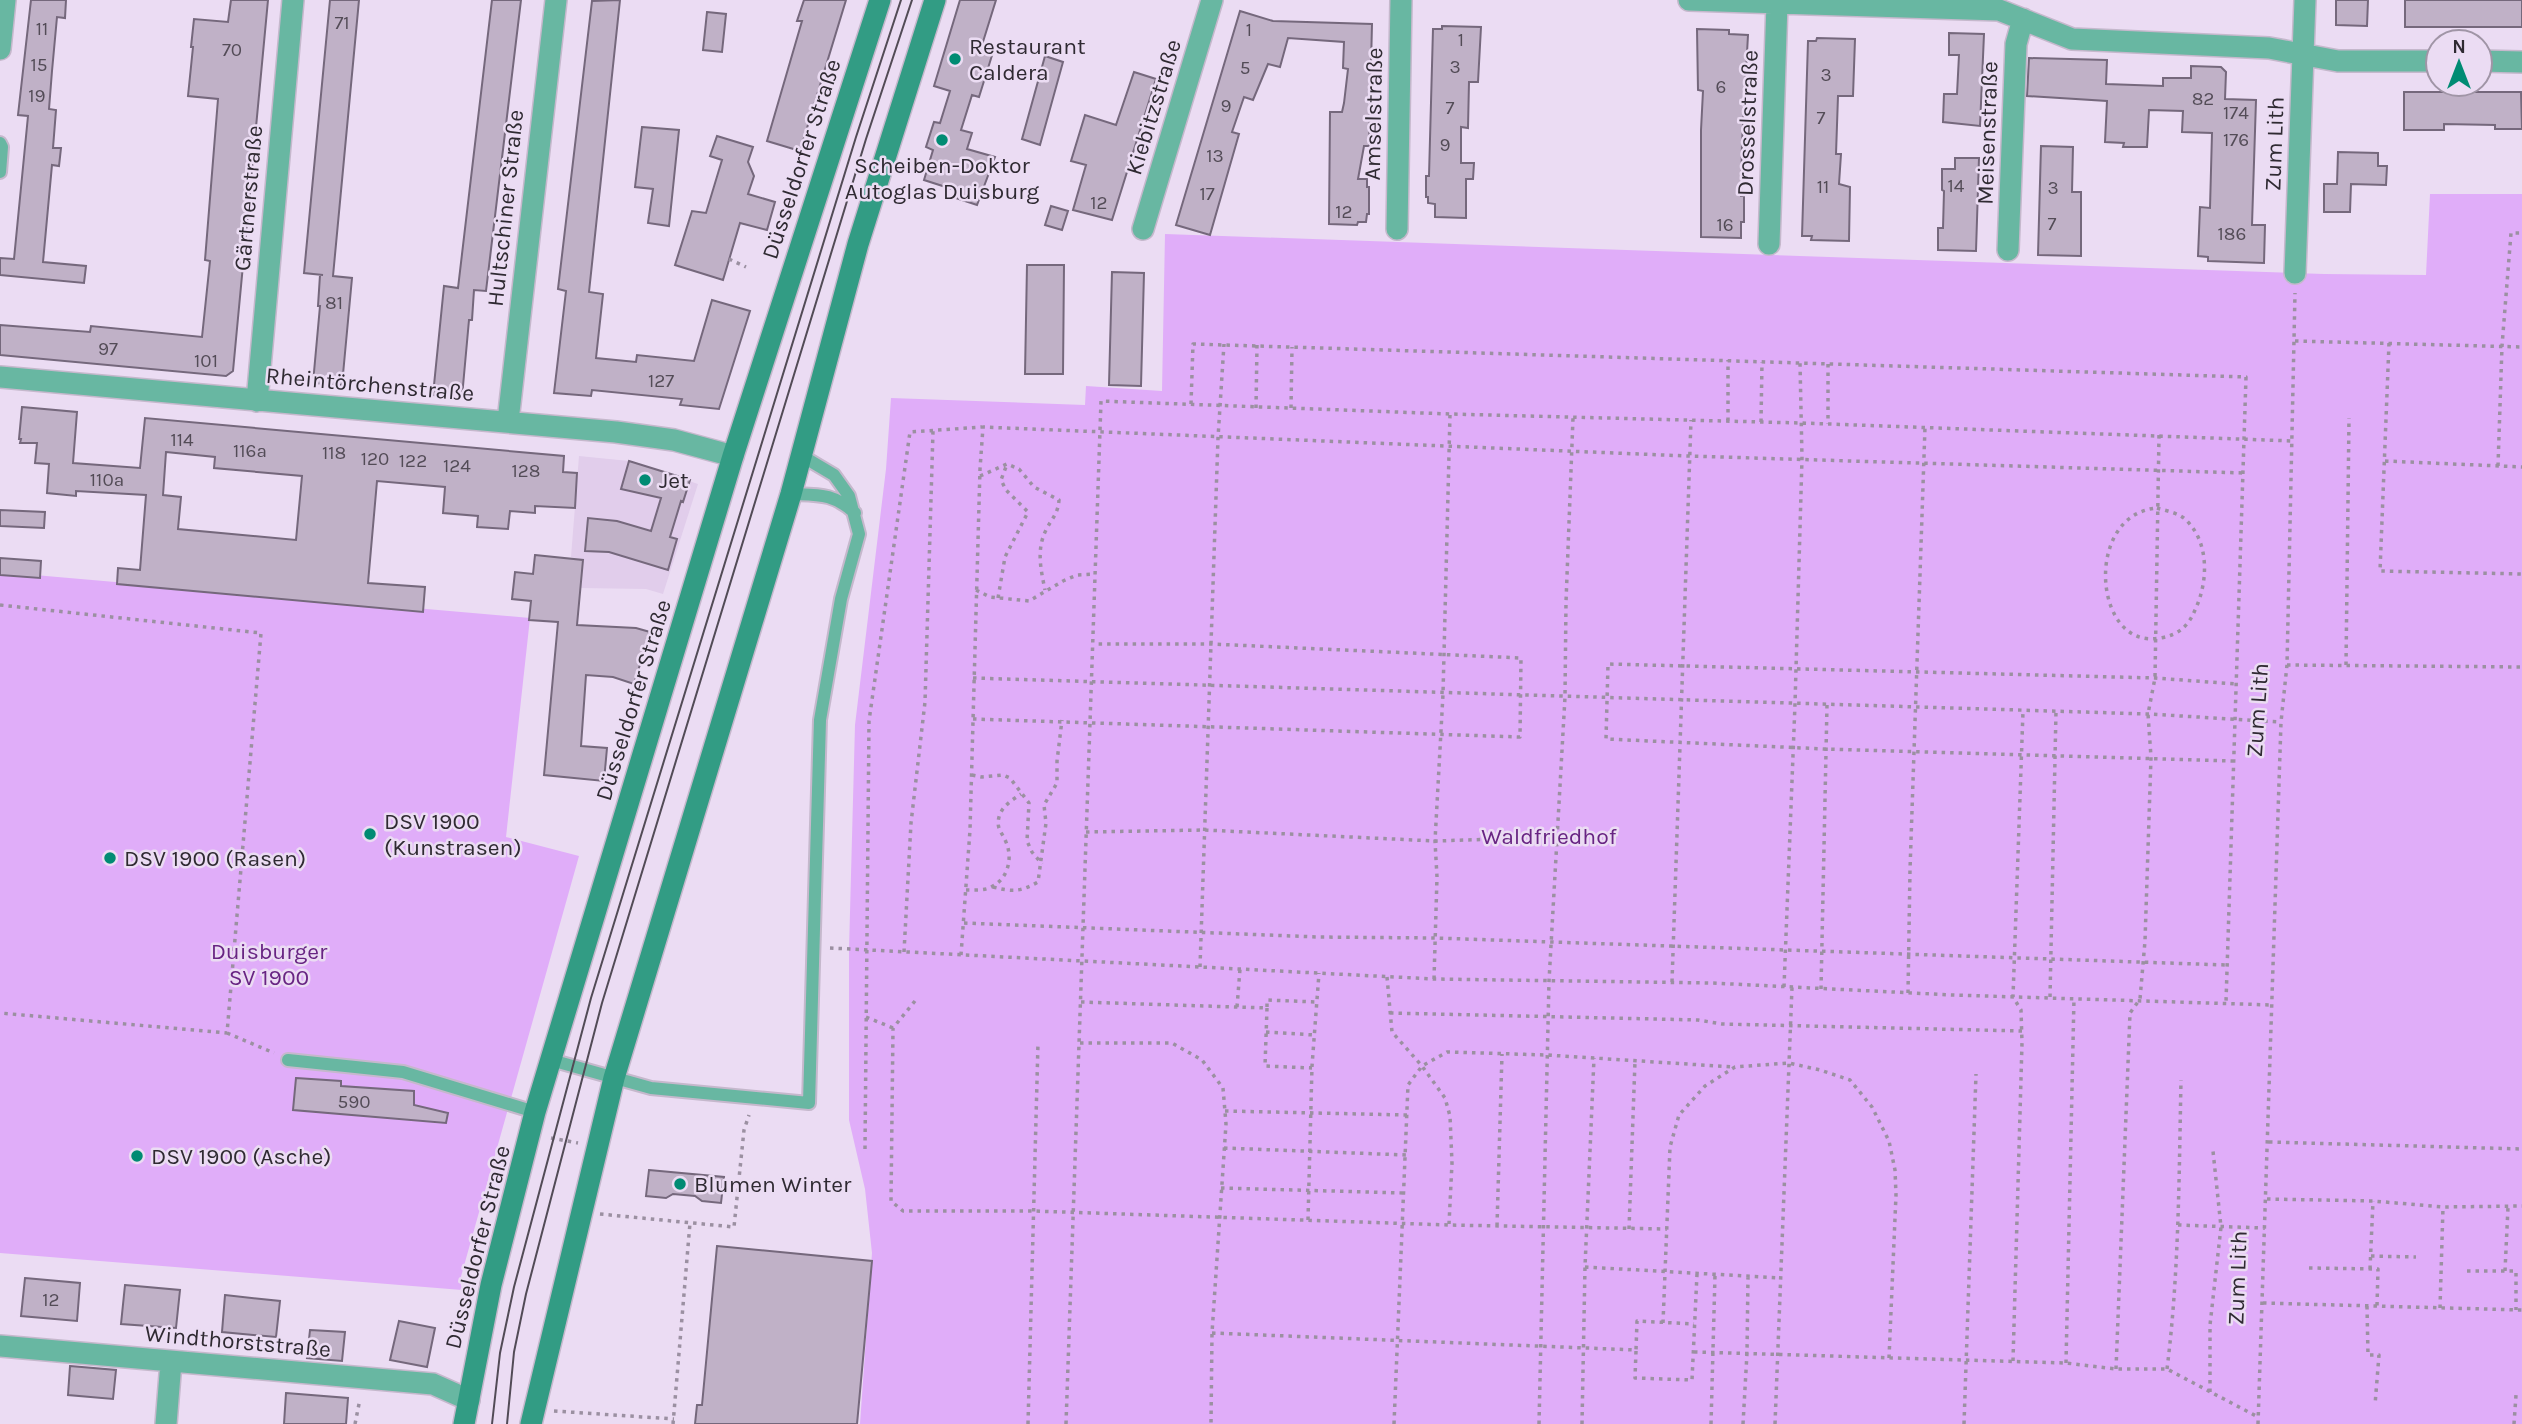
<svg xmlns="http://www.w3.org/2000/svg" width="2522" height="1424" font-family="Karla,sans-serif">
<rect width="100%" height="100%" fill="#ebdcf3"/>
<path fill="#e1cdeb" d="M579 456 629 461 698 484 663 594 646 589 580 588 583 560 571 557Z"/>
<path fill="#e0adf9" d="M2430 194H2522V1424H860L872 1253 865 1189 849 1120V950L855 725 886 469 891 398 1085 405 1086 386 1162 391 1165 234 2324 274 2426 275Z
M0 572 530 618 506 837 579 856 460 1280 462 1290 0 1253Z"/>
<path fill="#c0b1c7" stroke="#75687c" stroke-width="2" fill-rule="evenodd" d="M31 0H66L65 18 57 17 52 71 49 109 56 110 53 148H61L59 166 52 165 43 262 86 266 84 283 0 275V258L14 259 28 116 18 115Z
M231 0H268L233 371 226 376 0 355V325L90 332 91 326 202 337 210 261 205 260 218 99 188 96 193 47H191L194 19 228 22Z
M330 0H359L333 276 352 278 342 385 313 383 320 306H318L320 275H323L304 273Z
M492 0H521L486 291 474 290 472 320H469L462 397 433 395 444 286 458 288Z
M620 0 589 292 603 294 596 358 636 362 637 355 694 361 712 300 750 311 719 409 680 405 682 399 592 390 591 396 554 393 566 291 558 289 592 1Z
M804 0H846L800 151 767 141 802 21H797Z
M960 0H996L982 45 994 49 979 97 972 95 961 130 972 133 967 149 995 157 977 205 953 197 955 190 924 180 933 150 926 147 934 122 940 123 950 91 934 86Z
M2336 0H2368L2367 26 2336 25Z
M2405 0H2522V27H2405Z
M1240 11 1273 21 1372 24 1369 146H1364L1358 179H1367V187H1369V214H1367L1366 222H1358L1357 225 1329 224 1330 112H1342L1344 103 1348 69 1343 68 1344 42 1288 38 1280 67 1268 64 1253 100 1244 97 1232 132 1239 134 1210 235 1176 225Z
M707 12 726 14 722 52 703 50Z
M1442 26 1481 27 1478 82H1469L1468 128 1461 127V163H1474L1473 179H1466V218L1435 217V204L1428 203V197H1426V176H1429L1433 29H1442Z
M1697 29 1729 30V34L1748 35 1742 143 1741 196H1744V222H1741V238L1701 237V130L1703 91 1698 90Z
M1949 33 1984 34 1980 126 1943 122 1944 94H1957L1959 55H1949Z
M1817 38 1855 39 1853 96H1838L1836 154H1841L1839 184 1850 187 1849 241 1811 240 1812 236H1802L1808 41H1816Z
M1045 56 1063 62 1040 145 1022 139Z
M2029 58 2107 60 2106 84 2163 86V78H2191V66L2221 67 2226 72 2225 99 2256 100 2252 225H2265L2264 263 2208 261V257L2198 256 2200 207 2210 208 2212 133 2182 132 2183 111 2149 110 2147 147H2123L2124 143 2105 142 2107 101 2027 96Z
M1134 72 1156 79 1112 220 1073 210 1086 165 1071 161 1085 115 1116 125Z
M2404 92H2521L2522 129H2495V125L2444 124V130H2404Z
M642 127 679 130 669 226 648 223 653 189 635 187Z
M717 136 753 147 748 162 754 176 748 194 775 202 767 230 740 223 723 280 675 265 692 211 706 213 722 160 710 156Z
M2041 146 2073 147 2072 192H2081V256L2038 255Z
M2338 152 2378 153V166H2387L2386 185 2351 184 2350 212H2324V184H2337Z
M1955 158H1979L1976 251 1938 250V228H1943L1944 191 1942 190V169H1955Z
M1051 206 1068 211 1062 230 1045 225Z
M1027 265H1064L1063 374H1025Z
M1112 272 1144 273 1141 386 1109 385Z
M22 407 77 412 73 463 140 468 145 418 564 456 563 472 577 473 575 508 535 506V513L510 511 508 529 477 527 478 516 443 513 445 487 377 481 368 583 425 587 423 612 117 584 118 568 140 570 146 495 76 491V496L47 493 49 464 35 463 37 443H20L21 439H19ZM166 452 215 457 214 468 302 476 296 540 178 529 181 497 163 495Z
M629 461 690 480 683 502 681 501 670 537 677 539 668 570 609 552 585 551 588 518 617 521 651 531 661 498 621 489Z
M0 510 45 512 44 528 0 526Z
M535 555 583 560 577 625 636 628 650 632 634 684 613 677 586 675 581 746 607 748 604 781 544 775 558 622 529 620 531 601 512 599 515 572 533 574Z
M0 558 41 561 40 578 0 575Z
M296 1078 341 1081V1086L414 1091V1105L448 1113 446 1123 293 1110Z
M649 1170 724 1177 721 1203 702 1201 695 1196 673 1194 666 1198 646 1196Z
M717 1246 872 1261 857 1424H695L697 1405H702Z
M25 1278 80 1283 77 1321 21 1316Z
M125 1285 180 1290 176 1328 121 1324Z
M225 1295 280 1301 276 1337 222 1332Z
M399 1321 435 1328 427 1367 390 1360Z
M310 1330 345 1332 342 1361 307 1358Z
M70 1366 116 1370 113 1399 68 1395Z
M286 1393 348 1398 346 1424H284Z"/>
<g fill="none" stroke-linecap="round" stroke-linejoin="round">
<g stroke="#c5b8cc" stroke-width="16">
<path id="lane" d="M0 143 2 147 0 172
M791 494C819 495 833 493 855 513
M288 1060 403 1072 535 1112
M551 1060 651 1088 809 1103 820 720 841 599 859 534 849 496 834 475 802 456"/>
</g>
<g stroke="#c5b8cc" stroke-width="24">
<path id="street" d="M1689 0 1999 10 2072 39 2269 48 2338 61H2438
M0 49 5 0
M2480 61 2522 62
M1143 229 1212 0
M1397 229 1401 0
M1769 244 1777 3
M2008 250 2016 44 2023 19
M2295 273 2305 0
M0 377 616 432 674 440 733 456
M257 401 293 0
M508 421 556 0
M0 1346 433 1384 469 1400
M166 1424 171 1362"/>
</g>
<g stroke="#c5b8cc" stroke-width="24">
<path id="secondary" d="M464 1424 491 1285 535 1112 733 456 880 0
M531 1424 614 1078 791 494 858 244 935 0"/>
</g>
<path stroke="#9b90a1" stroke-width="3.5" stroke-dasharray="3.5 5" stroke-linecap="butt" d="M729 259 746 267
M2295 341 2522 347
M2389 343 2380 571 2522 574
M1828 364V424
M1191 404 1193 344 2246 377 2226 1002
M1256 408 1257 345
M1291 408 1292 347
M1728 421V360
M1761 422 1762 362
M2385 461 2522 467
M2498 466 2502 346 2511 233H2522
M980 476 1007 464 1019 469 1034 487 1059 500C1058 514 1052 518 1046 530 1036 550 1041 570 1045 590
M2157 508C2167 511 2179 513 2186 520 2210 543 2208 583 2195 610 2188 627 2178 635 2160 638 2093 651 2083 514 2157 508Z
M976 590 990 597 1029 601 1063 581 1077 575 1095 574
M998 598 1005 557 1028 512 1006 490 1001 480 1007 464
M0 605 261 633 227 1033 0 1013
M2287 665 2522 667
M2346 665 2349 418
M973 678 2148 714 2281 722
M973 719 1520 737 1521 658 1211 644H1094
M2234 761 1825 749 1606 739 1608 664 2155 678 2237 684
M972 775 982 777 1003 775 1010 778 1029 803 1027 841 1032 852 1042 864
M1086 832 1204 830 1435 841 1558 837
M993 887C1013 892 1020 892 1038 882L1046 823 1044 805 1057 783V761L1062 720
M966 890C975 890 986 891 993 886 1008 878 1013 858 1006 842 1002 832 996 829 999 817 1002 806 1012 800 1021 794
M964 923 1318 937 1435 938 2226 965
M830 948 1434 979 1712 983 1953 995 2272 1005
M904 952 911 823 925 702 933 431
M961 955 970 830 980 469 983 427 1688 456 2244 473
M1200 967 1218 438 1224 344
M1387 977 1392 1032 1422 1066 1445 1098 1450 1116 1452 1163 1449 1224
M1434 979 1437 877 1435 841 1443 694 1450 414
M1672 982 1691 420
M1784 987 1795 704 1802 458 1800 363
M1821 989 1827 705
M1908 993 1910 870 1925 427
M2050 997 2056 711
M915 1001 893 1028 891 1201 903 1211H1033L1449 1225 1667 1229
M1081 1002 1267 1008V1000L1317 1002
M1237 1007 1240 969
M1267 1008 1265 1066 1312 1068
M1390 1013 1698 1020 1722 1024 2022 1031
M866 1017 893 1028
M1266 1032 1314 1035
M227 1033 274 1053
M1080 1043H1172L1202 1060 1223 1088 1226 1124 1212 1333 1211 1424
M1225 1111 1407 1115
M551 1138 578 1143
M2269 1142 2522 1149
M1224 1148 1406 1155
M865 1149 869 721 910 432 982 427
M1221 1188 1404 1193
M2267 1199 2373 1201 2443 1207 2522 1206
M600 1214 734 1227 744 1130 749 1115
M1308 1220 1312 1066 1319 973
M2178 1225 2265 1228
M1497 1226 1502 1054
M1629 1229 1635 1061
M2371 1256 2416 1257
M1585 1267 1781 1278
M2309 1268 2378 1269 2377 1306
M2370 1269 2373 1201
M2467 1271H2516V1310
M2505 1271 2508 1207
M2263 1303 2522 1310
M2367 1306 2368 1355H2379L2375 1405
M2440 1308 2443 1207
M1663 1323 1670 1147 1679 1115 1705 1086 1735 1067 1789 1063 1820 1070 1850 1080 1872 1107 1889 1141 1895 1170 1896 1195 1889 1358
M1212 1333 1636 1350 1637 1321 1694 1324
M1636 1351 1635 1378 1692 1380 1697 1274
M1694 1352 2066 1363 2116 1369H2167L2258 1417
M2013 1361 2022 1043 2021 1010 2013 997 2023 711
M2066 1363 2074 998
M2116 1369 2130 1013 2140 999 2145 941 2151 757 2148 714 2155 678 2159 435
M2167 1369C2179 1274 2179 1176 2181 1080
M2210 1392V1325L2221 1227 2213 1151
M554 1411 674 1419
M355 1424 360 1399
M673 1424 690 1223
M1028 1424 1038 1043
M1066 1424 1101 401 1450 414 1801 423 2293 441
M1394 1424 1408 1085 1422 1066 1447 1052 1547 1055 1733 1067
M1539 1424 1549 981 1565 697 1566 602 1573 418
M1582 1424 1585 1267 1594 1058
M1711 1424 1715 1275
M1743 1424 1747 1353 1748 1276
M1775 1424 1792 987
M1964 1424 1976 1074
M2258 1424 2281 722 2287 665 2295 293
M2514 1424 2516 1395"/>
<use href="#lane" stroke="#68b7a2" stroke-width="12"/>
<use href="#street" stroke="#68b7a2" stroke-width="21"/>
<use href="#secondary" stroke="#329c84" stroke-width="21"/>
<path stroke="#524b56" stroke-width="2" d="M492 1424 500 1353 514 1287 591 998 856 137 901 0
M507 1424 514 1352 526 1294 602 1003 866 139 912 0"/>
</g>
<g fill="#008b73" stroke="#ebdcf3" stroke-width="2.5">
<circle cx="955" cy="59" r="7"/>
<circle cx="942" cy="140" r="7"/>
<circle cx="645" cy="480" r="7"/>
<circle cx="370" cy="834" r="7"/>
<circle cx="110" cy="858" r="7"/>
<circle cx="137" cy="1156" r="7"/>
<circle cx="680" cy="1184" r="7"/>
</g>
<g text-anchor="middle" stroke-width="5" stroke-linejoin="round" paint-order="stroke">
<g font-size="19" fill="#534c57">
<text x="342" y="29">71</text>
<text x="42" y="35">11</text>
<text x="1249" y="36">1</text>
<text x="1461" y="46">1</text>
<text x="232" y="56">70</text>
<text x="39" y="71">15</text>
<text x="1455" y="73">3</text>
<text x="1245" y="74">5</text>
<text x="1826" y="81">3</text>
<text x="1721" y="93">6</text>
<text x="37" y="102">19</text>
<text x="2203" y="105">82</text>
<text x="1226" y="112">9</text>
<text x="1450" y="114">7</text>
<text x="2236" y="119">174</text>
<text x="1821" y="124">7</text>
<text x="2236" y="146">176</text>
<text x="1445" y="151">9</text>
<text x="1215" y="162">13</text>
<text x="1956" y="192">14</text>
<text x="1823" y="193">11</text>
<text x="2053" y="194">3</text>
<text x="1207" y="200">17</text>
<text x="1099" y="209">12</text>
<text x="1344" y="218">12</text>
<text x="2052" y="230">7</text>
<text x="1725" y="231">16</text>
<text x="2232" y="240">186</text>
<text x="334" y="309">81</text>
<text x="108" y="355">97</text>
<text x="206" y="367">101</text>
<text x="661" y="387">127</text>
<text x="182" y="446">114</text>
<text x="250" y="457">116a</text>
<text x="334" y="459">118</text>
<text x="375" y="465">120</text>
<text x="413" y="467">122</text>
<text x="457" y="472">124</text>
<text x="526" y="477">128</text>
<text x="107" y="486">110a</text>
<text x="354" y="1108">590</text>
<text x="51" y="1306">12</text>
</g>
<g font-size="23" fill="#2f2a32" stroke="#ebdcf3" text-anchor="start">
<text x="969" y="54">Restaurant<tspan x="969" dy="26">Caldera</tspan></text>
<text x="942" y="173" text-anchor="middle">Scheiben-Doktor<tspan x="942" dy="26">Autoglas Duisburg</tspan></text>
<text x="659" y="488">Jet</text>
<text x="384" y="829">DSV 1900<tspan x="384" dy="26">(Kunstrasen)</tspan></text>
<text x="124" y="866">DSV 1900 (Rasen)</text>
<text x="151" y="1164">DSV 1900 (Asche)</text>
<text x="694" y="1192">Blumen Winter</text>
</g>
<g font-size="23" fill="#2f2a32" stroke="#ebdcf3">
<text transform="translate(1153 107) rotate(-73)" y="8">Kiebitzstraße</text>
<text transform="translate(1373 114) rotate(-89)" y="8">Amselstraße</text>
<text transform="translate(1747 123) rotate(-88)" y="8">Drosselstraße</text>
<text transform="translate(1987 133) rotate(-88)" y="8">Meisenstraße</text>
<text transform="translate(2274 144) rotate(-88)" y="8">Zum Lith</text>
<text transform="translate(801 159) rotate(-72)" y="8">Düsseldorfer Straße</text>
<text transform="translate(248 198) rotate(-85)" y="8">Gärtnerstraße</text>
<text transform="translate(505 208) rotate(-84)" y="8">Hultschiner Straße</text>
<text transform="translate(370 384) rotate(5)" y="8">Rheintörchenstraße</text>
<text transform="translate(633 700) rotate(-73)" y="8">Düsseldorfer Straße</text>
<text transform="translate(2257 710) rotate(-86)" y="8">Zum Lith</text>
<text transform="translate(477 1247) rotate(-76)" y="8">Düsseldorfer Straße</text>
<text transform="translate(2237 1278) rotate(-88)" y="8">Zum Lith</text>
<text transform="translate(238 1341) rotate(5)" y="8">Windthorststraße</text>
</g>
<g font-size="23" fill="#682483" stroke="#ebdcf3">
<text x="1549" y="844">Waldfriedhof</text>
<text x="269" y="959">Duisburger<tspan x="269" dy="26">SV 1900</tspan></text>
</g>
</g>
<g transform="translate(2459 63)"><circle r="33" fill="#ebdcf3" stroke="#a095a6" stroke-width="2"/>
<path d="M0-5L12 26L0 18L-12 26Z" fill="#008b73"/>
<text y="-10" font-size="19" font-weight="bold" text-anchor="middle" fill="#2f2a32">N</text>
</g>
</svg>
